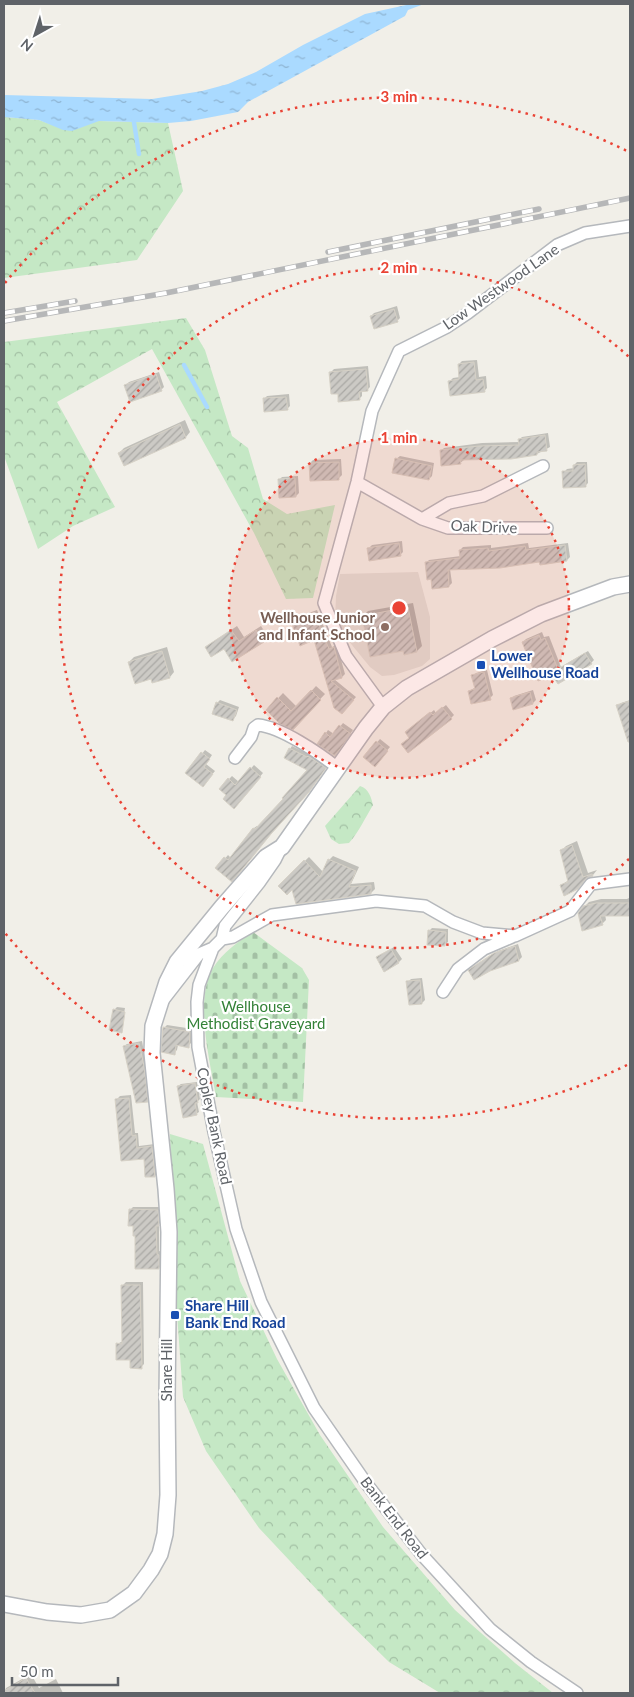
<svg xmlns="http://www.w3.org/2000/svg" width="634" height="1697" font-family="Lato,sans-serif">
<defs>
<pattern id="forest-crowns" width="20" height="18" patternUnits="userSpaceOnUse" patternTransform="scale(1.25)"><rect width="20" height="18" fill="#c5e8c5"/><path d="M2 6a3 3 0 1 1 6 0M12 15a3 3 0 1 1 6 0" fill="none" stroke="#a3c0a4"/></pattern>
<pattern id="cemetery-stones" width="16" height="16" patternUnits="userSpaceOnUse" patternTransform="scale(1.25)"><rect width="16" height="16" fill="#c5e8c5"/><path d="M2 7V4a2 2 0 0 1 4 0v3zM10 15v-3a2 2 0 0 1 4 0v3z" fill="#a3c0a4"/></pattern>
<pattern id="water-ripples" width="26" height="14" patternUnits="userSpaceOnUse" patternTransform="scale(1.25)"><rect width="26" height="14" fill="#aadaff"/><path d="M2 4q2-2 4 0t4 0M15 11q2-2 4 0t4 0" fill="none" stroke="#8eb4d2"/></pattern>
<pattern id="building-hatch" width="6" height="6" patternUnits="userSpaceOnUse" patternTransform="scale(1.25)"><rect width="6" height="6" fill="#cccac5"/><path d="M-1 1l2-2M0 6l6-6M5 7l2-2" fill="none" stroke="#a9a8a4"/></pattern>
</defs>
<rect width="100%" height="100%" fill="#f1efe8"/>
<path fill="#e1ded6" d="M418 572 430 617V659L422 666 394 675 382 676 370 667 343 634 335 621 336 596 340 574Z"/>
<path fill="url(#forest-crowns)" d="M4 117 39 120 50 124 99 121 168 123 183 191 137 260 4 278Z
M186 318 205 350 232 436 248 448 263 499 287 514 335 505 313 598 286 599 254 533 152 349 57 402 115 507 73 526 38 549 4 456V342Z
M360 786C369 789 371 797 373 805 365 818 359 832 349 843L339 844 331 839 325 826Z
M170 1134 203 1144 240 1281 277 1359 320 1435 383 1527 455 1610 515 1663 553 1693H440L389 1662 335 1609 259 1528 206 1451 183 1397 176 1300Z"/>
<path fill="url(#cemetery-stones)" d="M253 932 302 968 309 980 303 1102 216 1097C210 1061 194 1000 213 968 223 952 238 942 253 932Z"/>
<path fill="url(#water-ripples)" d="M411 4H424L408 10 405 16 248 102 238 112 191 121 168 123 99 121 72 131 63 130 39 120 4 117V95L152 99 202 91 228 84 256 72 303 45 365 14Z"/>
<path fill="#0003" d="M397 306 400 318 397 321 371 316 374 313Z
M477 360 479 377 486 376 487 388 484 391 450 381 453 378 460 377 459 364 462 361Z
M368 366 370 387 367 390H362V396L359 399 339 392 331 372 334 369Z
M159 372 164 387 161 390 126 385 129 382Z
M289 394 290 406 287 409 264 399 267 396Z
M185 420 190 432 186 437 125 465 119 453 124 448Z
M548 433 550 447 537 454 464 460 460 463 441 451 444 448 482 443 520 442 519 440 522 437Z
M400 456 434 463 432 476 429 479 396 459Z
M341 459 342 475 339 478 310 463 313 460Z
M577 462H587L588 483 585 486 564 472 567 469 574 468V465Z
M298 476 299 493 296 496 279 480 282 477Z
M402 541 403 552 400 555 369 548 372 545Z
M528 543 529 548 568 543 570 557 567 560 540 561 450 569 452 583 449 586 432 578 426 563 429 560 461 556 460 550 463 547 491 545V548Z
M413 603 422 646 417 651 404 650 363 616 368 611Z
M317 610 332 647 337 645 345 674 342 677 334 679 356 697 342 713 315 639 292 621 295 618Z
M237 626 244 637 261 626 268 637 263 641 206 647Z
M542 632 544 637 549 636 561 667 588 651 594 660 591 663 553 673 523 642 526 639Z
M167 647 174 672 170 677 153 682 152 678 129 662 134 657Z
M487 670 493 695 490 698 469 691 476 687 473 676 476 673Z
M316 686 325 694 293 728 267 710 283 693 297 707Z
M533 690 536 700 533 703 514 708 511 699 514 696Z
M630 696V721L623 723 618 706 621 703 630 700Z
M220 700 239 707 236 716 233 719 217 703Z
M446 705 454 715 451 718 410 737V730L434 710 436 713Z
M343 723 353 730 338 751 326 733 328 730 334 734Z
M380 739 390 747 377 762 364 757Z
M292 746 310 755 312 754 328 765 312 787 273 830 217 868 228 855 231 858 254 828 257 826 259 827 309 770 290 749Z
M205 750 212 755 206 764 215 771 206 782 187 773Z
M254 765 263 773 237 804 228 795 229 779 232 776 239 782Z
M577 841 588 873 597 870 593 875 561 885 569 880 561 851 566 846Z
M333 856 359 867 351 884 374 882 375 889 371 893 279 886 309 857 324 873 329 860Z
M629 898H630V914H605L606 920 602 924 584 907 589 902 601 899H627Z
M432 928 448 929V942L444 945 429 931Z
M518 944 522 957 519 960 490 970 473 968 498 951Z
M394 947 402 959 399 962 381 955Z
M422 978 425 1000 422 1003 408 982 411 979Z
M117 1007 125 1008 121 1030H123L121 1031 114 1010Z
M167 1025 193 1029 191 1043 188 1046 178 1045 177 1050 174 1053 164 1028Z
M142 1041 146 1063 150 1098 147 1101 124 1046 127 1044Z
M197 1082 200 1099 197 1102 199 1112 196 1114 178 1086 181 1084Z
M131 1095 135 1133H138L139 1146 155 1144 158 1173 155 1176 145 1157 122 1159 117 1099 120 1096Z
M133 1207H161L162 1221 159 1224V1251L162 1252V1265L159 1268 136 1234 130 1210Z
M126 1282H143L144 1364 141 1367 117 1344 123 1341V1285Z
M31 1674 39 1688 56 1679 63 1693H4L6 1688Z"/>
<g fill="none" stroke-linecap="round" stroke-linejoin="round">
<path stroke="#aadaff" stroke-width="4.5" d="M133 116 139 154
M184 365 207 407"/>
</g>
<path fill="url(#building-hatch)" stroke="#d6d1c6" d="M394 309 398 322 374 329 370 316Z
M474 362 476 380 483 379 485 392 450 396 448 381 459 379 458 364Z
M366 369 368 391 359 392 360 400 338 402V394H331L329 372Z
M156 374 162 391 130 402 124 385Z
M286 397 288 410 264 412 263 398Z
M180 424 186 438 124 466 118 453Z
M545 435 547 451 537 452V455L511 459 460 460 461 464 441 466 440 450 479 446 519 445 518 439Z
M395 458 432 466 429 480 392 473Z
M339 462V480L310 481 309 463Z
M585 464 586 487 563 488 562 471H573V465Z
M295 478 296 497 279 498 278 479Z
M399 543 401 556 369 561 367 548Z
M565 545 567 561 540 565 539 562 500 568 448 570 449 587 432 589 431 579 427 580 425 562 460 558 459 550 488 548 489 551 525 546 526 550Z
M408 607 417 652 404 655 403 651 370 657 362 616Z
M314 612 329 649 334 647 342 678 331 681 354 700 342 714 334 708 314 640 300 646 291 621Z
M231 630 239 641 256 630 264 642 232 662 224 649 211 657 205 647Z
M539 635 541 640 545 638 558 669 585 653 592 664 558 684 552 675 538 681 522 642Z
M162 651 170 678 152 683 151 679 135 684 128 662Z
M484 672 491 700 471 704 468 691 475 689 471 675Z
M311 690 321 700 293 730 280 724 266 710 277 697 291 711Z
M530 692 533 704 513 710 510 698Z
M630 701V742H628L616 705Z
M216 702 237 710 233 721 212 714Z
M442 707 452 719 408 753 401 744 409 738 405 732 430 712 433 715Z
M339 725 351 734 335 756 317 744 325 732 330 737Z
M376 741 388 751 375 767 363 757Z
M289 748 307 757 308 756 326 768 309 792 271 834 232 882 215 868 224 857 228 860 253 828 255 829 283 799 282 798 307 770 284 758Z
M201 752 210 759 204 767 213 774 203 787 185 773Z
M250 767 261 777 234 809 223 799 226 795 219 789 228 778 235 785Z
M572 845 583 877 592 874 593 876 586 879 578 889 564 896 560 885 568 882 560 850Z
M328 859 356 871 349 887 371 885V894L296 904 292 890 287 895 278 886 304 860 320 877Z
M596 903H630V916H600L603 925 582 931 578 913 583 906Z
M428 930 446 932 445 946 427 945Z
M515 946 519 961 490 971 474 980 468 970 494 953Z
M391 949 399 963 384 972 376 957Z
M420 980 422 1004 409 1005 406 981Z
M113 1009 125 1012 122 1033 109 1030Z
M163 1027 190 1032 189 1048 176 1045 175 1055 161 1052Z
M139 1043 144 1066 148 1102 136 1103 123 1046Z
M195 1083 198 1103H195L197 1115 183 1118 177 1086Z
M129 1098 132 1136 136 1135 137 1148 152 1146 155 1177H145L144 1159 121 1161 115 1099Z
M129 1209 158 1210 159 1226H156L157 1254 159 1255V1269H135V1236H133V1226H128Z
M121 1285H140L142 1369 130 1368V1360H116V1343L122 1344Z
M26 1678 35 1693H4V1691Z"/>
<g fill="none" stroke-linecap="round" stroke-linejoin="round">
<g stroke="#b5b8bc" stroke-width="14">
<path id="minor" d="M357 482 422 519 449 503 483 496 543 466
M422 519 448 528H547
M383 707 346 656 324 603 357 482 372 411 399 351 447 327 468 313 557 245 585 233 630 226
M235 758 251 737 254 728 258 725C281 727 319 753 338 768
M222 939 233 937 272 915 376 901 425 906 453 922 482 933 515 936 570 911 591 884 630 879
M213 948 199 985 197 1002 198 1047 214 1132 236 1229 261 1302 314 1408 366 1483 422 1555 490 1629 531 1662 577 1693
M443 992 458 969 484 949 512 937
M164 999 199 954 213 948 222 939 225 926 259 883 275 860 281 848"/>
</g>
<g stroke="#b5b8bc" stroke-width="18">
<path id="tertiary" d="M4 1604 47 1612 81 1615 110 1610 134 1593 151 1570 160 1554 165 1534 168 1495 167 1398 169 1232 166 1189 152 1053 153 1026 167 982 177 962 222 907 266 857 282 847 366 728 383 707 407 688 492 639 541 614 613 587 630 584"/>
</g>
<use href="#minor" stroke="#fff" stroke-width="11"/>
<use href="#tertiary" stroke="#fff" stroke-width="15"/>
<g stroke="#b6b7b8" stroke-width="5.5">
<path id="rail" d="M328 252 539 209
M4 313 75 301
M4 321 166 293 630 198"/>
</g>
<use href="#rail" stroke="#fff" stroke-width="4" stroke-dasharray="11" stroke-linecap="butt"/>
</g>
<circle cx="399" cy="608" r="170" fill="#ea4335" fill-opacity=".12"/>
<g fill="none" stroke="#ea4335" stroke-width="2.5" stroke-dasharray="2.5 5">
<circle cx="399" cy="608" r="170"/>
<path d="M629 859A340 340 0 1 1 629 357"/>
<path d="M627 1065A511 511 0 0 1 5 933M5 283A511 511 0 0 1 627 151"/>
</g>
<circle fill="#8d6e63" stroke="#fff" stroke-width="2" cx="385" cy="627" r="5"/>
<g fill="#1a4fb4" stroke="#fff" stroke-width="2">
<rect x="476" y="660" width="10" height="10" rx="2.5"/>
<rect x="170" y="1310" width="10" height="10" rx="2.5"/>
</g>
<g text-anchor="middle" stroke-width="4.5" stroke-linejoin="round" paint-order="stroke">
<g font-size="15" fill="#5f6368" stroke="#fff">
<text transform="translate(501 287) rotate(-35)" y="5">Low Westwood Lane</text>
<text transform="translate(484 527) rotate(2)" y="5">Oak Drive</text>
<text transform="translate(214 1126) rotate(78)" y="5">Copley Bank Road</text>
<text transform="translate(167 1370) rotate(-90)" y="5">Share Hill</text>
<text transform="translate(394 1518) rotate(52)" y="5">Bank End Road</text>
</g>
<g font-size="15" font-weight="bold" fill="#785e54" stroke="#fff" text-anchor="end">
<text x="375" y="623">Wellhouse Junior<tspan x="375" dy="17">and Infant School</tspan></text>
</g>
<g font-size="15" font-weight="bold" fill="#164399" stroke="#fff" text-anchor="start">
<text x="491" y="661">Lower<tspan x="491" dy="17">Wellhouse Road</tspan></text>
<text x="185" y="1311">Share Hill<tspan x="185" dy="17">Bank End Road</tspan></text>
</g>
<g font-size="15" fill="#348238" stroke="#fff">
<text x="256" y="1012">Wellhouse<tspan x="256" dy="17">Methodist Graveyard</tspan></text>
</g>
</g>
<circle cx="399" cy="608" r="8" fill="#ea4335" stroke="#fff" stroke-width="2.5"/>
<g font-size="15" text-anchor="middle" font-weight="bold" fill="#ea4335" stroke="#fff" stroke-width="4.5" stroke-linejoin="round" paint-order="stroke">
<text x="399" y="102">3 min</text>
<text x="399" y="273">2 min</text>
<text x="399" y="443">1 min</text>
</g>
<rect width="634" height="1697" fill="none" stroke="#5f6368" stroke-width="10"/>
<g transform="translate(35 35) rotate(219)" stroke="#ffffff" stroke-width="4" paint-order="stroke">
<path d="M0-4L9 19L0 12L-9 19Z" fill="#5f6368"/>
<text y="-8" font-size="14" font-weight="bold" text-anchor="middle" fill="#5f6368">N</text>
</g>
<path d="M12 1677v8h106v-8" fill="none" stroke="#5f6368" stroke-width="2.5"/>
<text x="20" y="1677" font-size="15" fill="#5f6368" stroke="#ffffff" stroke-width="4" paint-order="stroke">50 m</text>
</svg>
